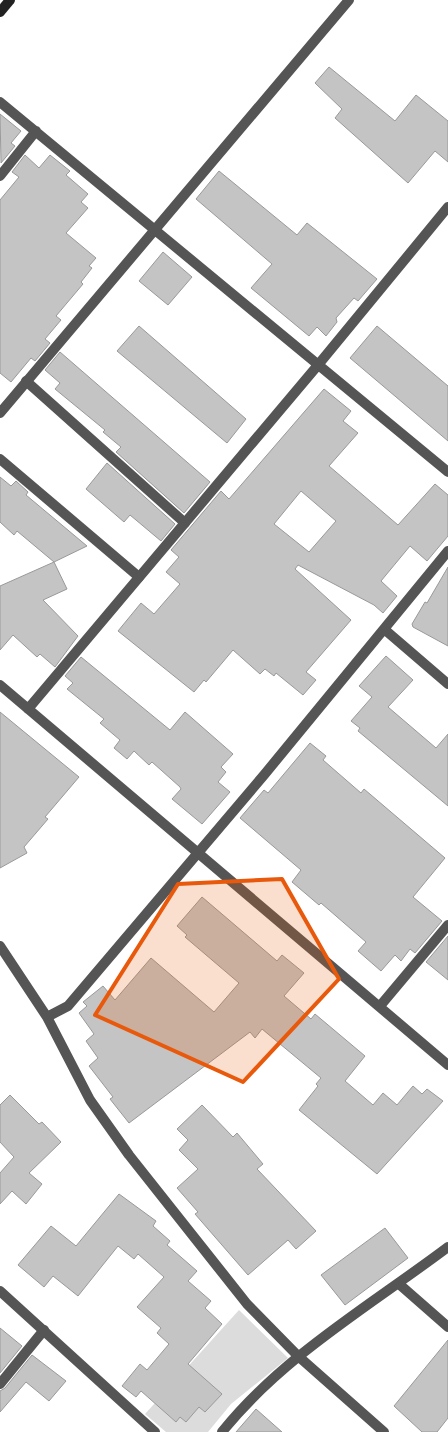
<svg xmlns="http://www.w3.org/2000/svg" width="448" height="1432" font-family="'IBM Plex Sans',sans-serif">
<rect width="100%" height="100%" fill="#fff"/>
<path fill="#dcdcdc" d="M239 1310 288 1358 231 1404 208 1432H166L145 1414Z"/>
<path fill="#c4c4c4" stroke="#999" fill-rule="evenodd" d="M329 67 395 121 416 95 448 121V162L435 151 408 183 335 118 342 109 315 83Z
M0 114 21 131 11 143 15 146 1 163Z
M25 155 39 168 50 155 70 171 66 175 88 194 81 202 88 208 66 233 96 258 89 266 92 268 81 282 83 284 56 316 61 320 45 339 50 343 35 361 31 358 11 382 0 373V200L19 177 12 172Z
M219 171 297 235 307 223 377 279 358 301 354 298 336 318 337 322 326 336 317 327 309 336 251 288 272 264 196 199Z
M163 252 192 277 168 305 139 281Z
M139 326 246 419 227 443 117 351Z
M377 326 448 386V441L350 358Z
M60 352 210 482 184 513 116 452 121 447 103 432 105 430 55 389 60 383 45 370Z
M324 389 351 411 343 421 358 433 329 466 398 525 435 484 448 495V536L427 561 410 546 381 581 397 596 383 613 374 605 298 565 295 569 351 620 306 672 316 680 303 695 276 673 274 676 265 669 260 674 233 650 206 682 204 680 194 692 118 631 141 603 154 614 180 584 166 572 179 557 171 550 221 491 229 499ZM301 491 336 521 309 552 274 524Z
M107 463 175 524 161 541 130 515 124 522 86 489Z
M0 477 11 486 16 481 28 492 26 495 87 546 54 562 17 531 14 535 0 522Z
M54 562 67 589 43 600 78 636 55 667 40 654 37 657 13 635 0 650V586Z
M448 567V646L413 627 412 624 425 602 427 603Z
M386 656 413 680 388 707 436 748 448 734V806L358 731 360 728 351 721 372 697 359 686Z
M81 657 170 730 185 712 233 754 221 767 226 772 218 782 230 792 202 824 172 799 181 789 180 787 152 762 149 765 134 751 127 759 114 748 120 740 100 723 104 719 67 689 73 683 65 676Z
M0 712 79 777 45 817 48 819 24 847 27 853 0 868Z
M310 743 326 756 323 760 361 793 364 789 445 858 413 897 442 921 415 953 410 949 401 961 395 955 381 971 358 951 366 942 321 903 319 905 292 882 301 870 240 818 264 790 268 793Z
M202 897 277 961 282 955 304 973 284 996 311 1019 315 1014 365 1056 345 1081 373 1105 383 1093 397 1105 413 1086 422 1094 427 1089 443 1101 377 1174 299 1110 318 1086 316 1084 321 1078 262 1029 255 1038 250 1032 129 1123 110 1099 113 1097 89 1066 98 1058 86 1041 94 1034 79 1013 87 1006 83 1002 103 986 115 1000 151 958 214 1012 239 983 185 937 187 935 177 926Z
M448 936V980L426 962Z
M10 1095 39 1124 42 1122 61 1142 29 1173 42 1184 26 1204 12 1191 0 1204V1173L14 1157 0 1142V1105Z
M202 1105 233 1137 237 1133 263 1164 257 1169 316 1231 296 1249 288 1240 248 1275 195 1214 198 1212 177 1188 198 1169 179 1150 188 1140 177 1129Z
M119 1194 156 1221 153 1226 170 1241 167 1245 197 1271 188 1281 211 1301 205 1308 222 1324 188 1364 222 1394 205 1412 199 1407 186 1422 180 1417 176 1422 141 1391 136 1397 122 1386 140 1364 147 1370 169 1344 157 1333 161 1328 137 1307 164 1277 138 1254 134 1259 118 1246 78 1296 53 1276 44 1287 18 1265 51 1226 76 1246Z
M385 1228 408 1258 345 1305 321 1275Z
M0 1328 22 1346 0 1373Z
M448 1340V1418L437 1432H422L394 1406Z
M32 1355 66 1381 49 1401 26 1382 0 1412V1391L5 1388Z
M256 1409 282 1432H236Z"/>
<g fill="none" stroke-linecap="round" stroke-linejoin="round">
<path stroke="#555" stroke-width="10" d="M26 381 185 523
M0 459 139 577
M0 1384 44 1330"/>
<path stroke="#555" stroke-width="10" d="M0 102 448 472
M0 176 36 131
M0 413 349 0
M384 629 448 684
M0 685 448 1065
M28 709 318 365 448 207
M0 946 47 1017 90 1100 129 1155 247 1304 298 1356 384 1432
M380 1006 448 925
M47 1017 68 1006 264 775 448 551
M399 1284 448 1327
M0 1291 155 1432
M222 1432C283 1356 371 1305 448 1247"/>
<path stroke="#222" stroke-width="10" d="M0 12 10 0"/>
</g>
<path fill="#e8590c" fill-opacity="0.2" stroke="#e8590c" stroke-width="4" stroke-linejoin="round" d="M282 879 339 979 243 1082 95 1015 178 884Z"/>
</svg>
